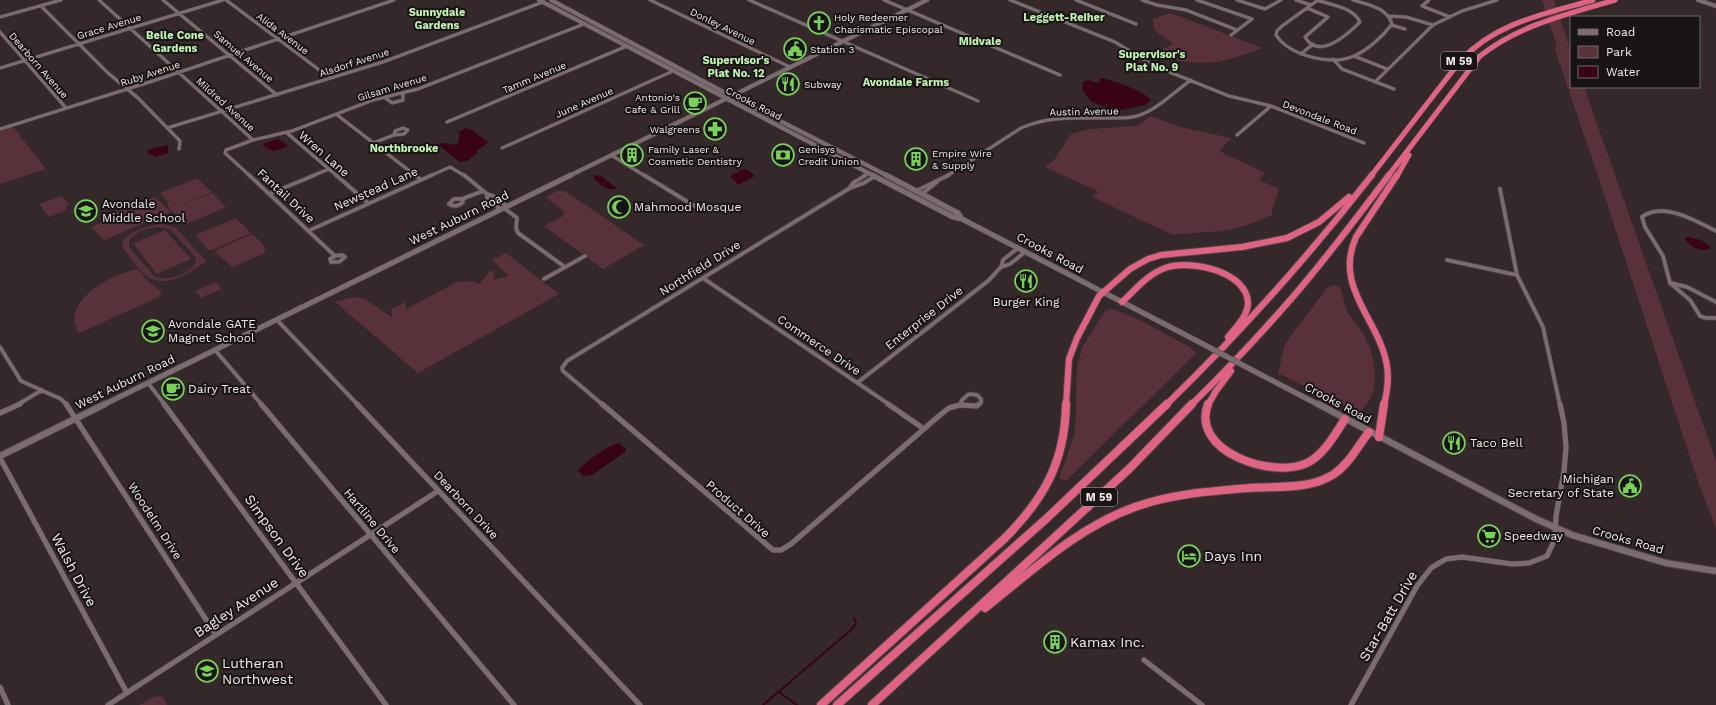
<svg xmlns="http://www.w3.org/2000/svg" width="1716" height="705" font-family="'Work Sans',sans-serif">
<rect width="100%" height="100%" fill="#34282a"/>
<path fill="#58313a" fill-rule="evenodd" d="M1542 0H1554L1571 52V87H1584L1716 461V528L1699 485 1599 179 1554 47H1557Z
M1171 13 1262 48C1226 62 1203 68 1164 57L1163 49 1173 44C1163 33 1153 37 1153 19Z
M1151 116 1180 127 1231 138 1219 151 1265 173 1259 180 1279 189C1277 196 1271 210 1272 215 1257 222 1243 227 1227 230 1209 233 1191 232 1173 235L1092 197 1099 192 1045 167 1054 160 1071 134 1089 129 1136 126Z
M13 127 46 169 0 184V130Z
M195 179H198L212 192 175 208 212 193 226 207 187 224H182L169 208 167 201 160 193Z
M557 191H565L644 245 603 269 544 226 563 216 564 211 545 197Z
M62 196 69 204 65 208 67 210 49 217 39 204Z
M155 197 171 212 104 240 91 227 111 219 108 215Z
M234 219H237L251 233 212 250H208L196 235Z
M162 224 175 227 207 262C198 265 192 272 183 276 149 291 142 271 123 248 120 232 150 225 162 224ZM159 227 170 229 196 258C196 274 168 281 155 277L129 247V241C136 232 148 227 159 227Z
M165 230 191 259 157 274 133 244Z
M252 234 262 243 266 251 265 253 232 267 215 252 218 249Z
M506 253 559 294 418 373 335 302C342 300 351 297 358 297 366 298 383 312 392 317L391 309 406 302V309L457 282 472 281 480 284 489 272 495 270 493 280 509 276 492 260Z
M138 269 146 279 162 293 159 297 79 333C58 302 113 273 138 269Z
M215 282 221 289 201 298 195 291Z
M1334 285 1340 287C1343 295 1344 304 1347 311 1352 320 1360 328 1365 337 1377 360 1382 396 1358 413L1278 373 1285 344 1294 331 1311 310 1326 288Z
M1109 309C1126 310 1170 337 1188 346L1196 353 1066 481 1059 478 1075 433 1077 367 1082 348 1104 312Z
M156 696 163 697 167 705H139Z"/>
<path fill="#390316" d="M1100 78C1111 79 1147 92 1151 101L1145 105 1116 111 1092 102 1082 90 1083 82 1088 80 1097 83 1100 81Z
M466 128 472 130 488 142 477 151 478 153 470 158V160L460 162 437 144 443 143 457 145 460 134 458 132Z
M277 139 282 141 288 146C276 151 272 154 262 144Z
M168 145V152L166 154 155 157 147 152 148 150 158 147Z
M743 169H746L755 176 738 185 730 176Z
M595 175 601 176 617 188C608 193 600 184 593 178Z
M1687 237 1701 240 1710 246V249C1700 252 1691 248 1685 239Z
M619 443 626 449 625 452 592 475 583 476 578 471C586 461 606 446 619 443Z"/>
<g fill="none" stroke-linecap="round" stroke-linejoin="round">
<path stroke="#390316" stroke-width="2" d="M779 692 797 705
M763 705 852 629 856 623 854 618"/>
<g stroke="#4f4547" stroke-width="4">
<path id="minor-far2" d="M99 0 253 140
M163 0 277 95
M226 0 330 78
M650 0 790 67
M749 0 978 101
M884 0 1060 75
M1010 0 1115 42 1151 64 1167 71 1229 96 1271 106 1364 143
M1076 0 1136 24
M1142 0 1157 5 1186 10 1237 30
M1197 0 1252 19 1231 35
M1237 0 1265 9 1281 0
M1296 0 1311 5
M1318 0 1282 26 1277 31 1276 35C1290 56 1331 66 1354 56 1368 50 1383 36 1392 24 1387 7 1368 5 1353 0
M1429 0 1422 6 1450 17
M41 6 108 73 138 98 180 141 179 149
M1307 8 1328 17 1305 37C1319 61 1348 34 1360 22 1353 7 1331 5 1317 0
M1388 16 1406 17 1433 25
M1391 25 1405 29
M0 32 66 108
M1301 54 1313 44
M1354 56 1387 69
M1333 59 1342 69 1394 89
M0 68 223 0
M1375 82 1433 25 1462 11 1497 0
M384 97 392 103 403 100V93
M336 114 416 176
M447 122 627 46
M167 128 383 62 543 2
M403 128 408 130 404 134 394 135 395 131Z
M0 129 159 79 394 0
M287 133 337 176
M1237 135 1271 106
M373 143 394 135
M502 148 673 71
M611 155 645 176
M250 176 225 153 226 150 253 140 292 131 373 100 418 89 584 24
M312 176 329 169
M430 176 450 167 465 176
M864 176 869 173
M947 176 1021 128C1048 116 1075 118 1103 118 1114 118 1126 119 1137 116 1157 110 1174 92 1191 80"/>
</g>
<g stroke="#4f4547" stroke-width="5">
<path id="minor-far1" d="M249 175 335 256
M336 175 368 203
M415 175 421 180
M464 175 487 194 493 196 507 206
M644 175 701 210
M850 187 853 183 866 175
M1500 189 1517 275 1543 327 1560 405
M916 191 949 175
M269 194 315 175
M487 194V199L500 209
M922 194 937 182
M454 199H462L463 202C459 206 454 207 449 204Z
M462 199 483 191
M504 208 517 218 516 228 518 233 565 267
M308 231 432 175
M1716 231C1696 221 1663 201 1642 217L1645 227 1663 256 1670 283 1690 300 1700 316 1706 318H1716
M342 255 345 257 339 262H331L330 259 335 256Z
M1447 260 1517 275
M1001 267 1010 264 1025 252
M703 278 890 405
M544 279 585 256
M1671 283 1687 287 1716 302
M277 320 358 405
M0 347 21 381 61 399 67 405
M215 350 262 405
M148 383 165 405
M857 383 988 281 1001 267 1003 260 1018 248
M17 405 42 390
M603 405 563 371 562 368 567 361 850 188 864 183 875 176
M958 405H960
M960 405H968
M960 405 962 400 969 394 977 395 981 399V403L978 405"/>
</g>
<g stroke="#4f4547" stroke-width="6">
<path id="minor" d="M66 404 216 635
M164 404 386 705
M261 404 514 705
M357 404 640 705
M602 404 773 550H781L791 544 940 415 949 408 960 405
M888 404 924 429
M960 405 977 406 979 404
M0 413 20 404
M0 458 127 693
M1144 660 1202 705
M0 687 8 705
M108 705 438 491
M1351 705 1417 586 1431 568 1446 559 1462 557 1512 564 1529 563 1547 556 1555 539 1556 516 1564 471 1566 447 1564 423 1560 404"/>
</g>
<g stroke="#4f4547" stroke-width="4">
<path id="tertiary" d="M0 17 61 0"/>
</g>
<g stroke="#4f4547" stroke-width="5">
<path id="secondary-far2" d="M539 0 874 176
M551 0 731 96 888 176
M1698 0 1716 6
M569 176 927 0"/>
</g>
<g stroke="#4f4547" stroke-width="6">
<path id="secondary-far1" d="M872 175 953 217 962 219 1203 344
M886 175 958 213 962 219
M1252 370 1319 405
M103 405 571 175"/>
</g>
<g stroke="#4f4547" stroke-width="8">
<path id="secondary" d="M1318 404 1536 519 1572 535 1666 563 1716 571
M0 456 105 404"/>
</g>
<g stroke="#4f4547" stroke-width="6">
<path id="motorway-far2" d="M1371 176 1461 60C1497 22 1545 14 1593 0
M1388 176 1480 56C1519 25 1568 14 1615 0
M1397 176 1409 155"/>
</g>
<g stroke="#4f4547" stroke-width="8">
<path id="motorway-far1" d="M1122 302C1135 290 1148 274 1165 268 1190 259 1247 271 1248 303 1248 316 1235 328 1228 337
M1066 405 1069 359 1077 338 1099 296 1130 269 1148 259 1161 255 1242 247 1287 238 1319 222 1349 197
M1166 405C1240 333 1308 257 1372 175
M1191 405C1226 371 1259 336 1291 299 1326 259 1357 217 1389 175
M1208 405 1216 391 1231 371
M1384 405C1387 393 1389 379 1387 366 1380 320 1333 288 1356 237L1397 175"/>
</g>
<g stroke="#4f4547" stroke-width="10">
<path id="motorway" d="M1208 404C1190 452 1273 479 1307 463 1324 455 1335 434 1345 419
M1379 437 1384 404
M985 608C1032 571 1078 527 1135 507 1171 494 1211 491 1249 488 1277 486 1310 490 1334 474 1349 464 1358 446 1369 432
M821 705 1004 539C1044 499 1065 462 1066 404
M837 705 1046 519 1167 404
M872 705 1129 469 1192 404"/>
</g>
<use href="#minor-far2" stroke="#7b6d6f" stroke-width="3"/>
<use href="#minor-far1" stroke="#7b6d6f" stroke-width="3.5"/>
<use href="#minor" stroke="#7b6d6f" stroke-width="5"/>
<use href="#tertiary" stroke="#7b6d6f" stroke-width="3"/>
<use href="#secondary-far2" stroke="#7b6d6f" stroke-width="4"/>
<use href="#secondary-far1" stroke="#7b6d6f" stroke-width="5"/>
<use href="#secondary" stroke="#7b6d6f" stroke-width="6"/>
<use href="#motorway-far2" stroke="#e06384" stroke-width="5"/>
<use href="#motorway-far1" stroke="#e06384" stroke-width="6"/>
<use href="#motorway" stroke="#e06384" stroke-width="8"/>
<g stroke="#4f4547" stroke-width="6" stroke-linecap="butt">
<path id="secondary-bridge" d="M1203 344 1252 370"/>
</g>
<use href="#secondary-bridge" stroke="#7b6d6f" stroke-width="5"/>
</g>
<defs>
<g id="church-ring" transform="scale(1.15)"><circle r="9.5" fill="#181314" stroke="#78d158" stroke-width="1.5"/><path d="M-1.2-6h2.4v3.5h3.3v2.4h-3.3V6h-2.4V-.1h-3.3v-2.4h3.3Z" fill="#78d158"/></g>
<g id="civic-ring" transform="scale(1.15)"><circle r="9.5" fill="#181314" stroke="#78d158" stroke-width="1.5"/><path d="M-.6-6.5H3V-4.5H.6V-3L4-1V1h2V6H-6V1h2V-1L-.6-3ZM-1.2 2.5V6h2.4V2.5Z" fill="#78d158"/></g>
<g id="restaurant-ring" transform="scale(1.15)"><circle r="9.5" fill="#181314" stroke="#78d158" stroke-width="1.5"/><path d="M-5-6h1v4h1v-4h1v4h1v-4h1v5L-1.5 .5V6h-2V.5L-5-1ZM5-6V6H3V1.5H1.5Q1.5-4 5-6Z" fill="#78d158"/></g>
<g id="cafe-ring" transform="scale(1.15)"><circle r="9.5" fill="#181314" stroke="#78d158" stroke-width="1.5"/><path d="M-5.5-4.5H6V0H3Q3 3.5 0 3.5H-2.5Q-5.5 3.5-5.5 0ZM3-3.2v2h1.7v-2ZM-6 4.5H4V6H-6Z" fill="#78d158"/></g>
<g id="pharmacy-ring" transform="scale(1.15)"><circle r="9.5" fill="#181314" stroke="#78d158" stroke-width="1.5"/><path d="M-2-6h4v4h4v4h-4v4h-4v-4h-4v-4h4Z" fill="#78d158"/></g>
<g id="building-ring" transform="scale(1.15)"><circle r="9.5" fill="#181314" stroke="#78d158" stroke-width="1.5"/><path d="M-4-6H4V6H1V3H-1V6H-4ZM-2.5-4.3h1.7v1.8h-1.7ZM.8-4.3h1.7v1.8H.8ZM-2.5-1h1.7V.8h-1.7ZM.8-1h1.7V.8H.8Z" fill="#78d158"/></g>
<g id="bank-ring" transform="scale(1.15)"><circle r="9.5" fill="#181314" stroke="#78d158" stroke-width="1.5"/><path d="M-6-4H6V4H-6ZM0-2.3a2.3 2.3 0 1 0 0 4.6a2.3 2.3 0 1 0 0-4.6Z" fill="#78d158"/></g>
<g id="mosque-ring" transform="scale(1.15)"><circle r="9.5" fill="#181314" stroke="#78d158" stroke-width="1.5"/><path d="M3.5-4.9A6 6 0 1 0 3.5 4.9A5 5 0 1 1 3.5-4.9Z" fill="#78d158"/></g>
<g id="school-ring" transform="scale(1.15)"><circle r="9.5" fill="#181314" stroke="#78d158" stroke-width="1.5"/><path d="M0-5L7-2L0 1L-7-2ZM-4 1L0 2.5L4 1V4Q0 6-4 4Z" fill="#78d158"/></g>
<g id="supermarket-ring" transform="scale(1.15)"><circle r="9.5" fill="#181314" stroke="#78d158" stroke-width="1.5"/><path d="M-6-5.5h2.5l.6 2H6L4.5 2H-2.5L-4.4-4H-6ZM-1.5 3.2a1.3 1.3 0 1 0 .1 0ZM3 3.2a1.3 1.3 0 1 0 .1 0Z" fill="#78d158"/></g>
<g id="hotel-ring" transform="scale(1.15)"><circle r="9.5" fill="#181314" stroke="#78d158" stroke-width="1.5"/><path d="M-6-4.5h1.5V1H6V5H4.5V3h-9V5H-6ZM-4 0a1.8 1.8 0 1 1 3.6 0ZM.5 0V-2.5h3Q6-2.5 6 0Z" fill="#78d158"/></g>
</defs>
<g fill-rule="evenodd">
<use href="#church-ring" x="819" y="23"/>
<use href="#civic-ring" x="795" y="49"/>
<use href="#restaurant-ring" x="788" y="84"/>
<use href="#cafe-ring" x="695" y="103"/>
<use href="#pharmacy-ring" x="715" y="129"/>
<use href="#building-ring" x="632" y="155"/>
<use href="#bank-ring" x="783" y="155"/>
<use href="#building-ring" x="916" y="159"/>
<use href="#mosque-ring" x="619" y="207"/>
<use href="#school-ring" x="86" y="211"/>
<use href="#restaurant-ring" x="1026" y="281"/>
<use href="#school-ring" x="153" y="331"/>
<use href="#cafe-ring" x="173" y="389"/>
<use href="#restaurant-ring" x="1454" y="443"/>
<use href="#civic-ring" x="1630" y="486"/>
<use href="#supermarket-ring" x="1489" y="536"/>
<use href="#hotel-ring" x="1189" y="556"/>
<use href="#building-ring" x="1055" y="642"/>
<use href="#school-ring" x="207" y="671"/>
</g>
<g text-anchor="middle" stroke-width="4" stroke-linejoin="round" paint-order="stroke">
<g font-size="10" fill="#f2eaeb" stroke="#181314" text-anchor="start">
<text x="834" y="21">Holy Redeemer<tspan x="834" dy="12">Charismatic Episcopal</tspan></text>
<text x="810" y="53">Station 3</text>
<text x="804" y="88">Subway</text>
<text x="680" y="101" text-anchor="end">Antonio's<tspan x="680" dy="12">Cafe &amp; Grill</tspan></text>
<text x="700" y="133" text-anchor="end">Walgreens</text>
<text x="648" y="153">Family Laser &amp;<tspan x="648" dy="12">Cosmetic Dentistry</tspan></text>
<text x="798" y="153">Genisys<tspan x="798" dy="12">Credit Union</tspan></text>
<text x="932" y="157">Empire Wire<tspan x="932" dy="12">&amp; Supply</tspan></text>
</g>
<g font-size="10" fill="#f2eaeb" stroke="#181314">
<text transform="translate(109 26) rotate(-17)" y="4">Grace Avenue</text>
<text transform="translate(723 26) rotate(26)" y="4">Donley Avenue</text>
<text transform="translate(283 33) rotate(37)" y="4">Alida Avenue</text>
<text transform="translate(244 56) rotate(40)" y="4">Samuel Avenue</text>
<text transform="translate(354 62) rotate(-18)" y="4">Alsdorf Avenue</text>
<text transform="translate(39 65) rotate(49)" y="4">Dearborn Avenue</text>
<text transform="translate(150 73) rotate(-18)" y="4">Ruby Avenue</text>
<text transform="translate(534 77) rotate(-23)" y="4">Tamm Avenue</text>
<text transform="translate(392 87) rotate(-17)" y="4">Gilsam Avenue</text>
<text transform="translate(584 102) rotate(-24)" y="4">June Avenue</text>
<text transform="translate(754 103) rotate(27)" y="4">Crooks Road</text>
<text transform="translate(226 104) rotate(42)" y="4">Mildred Avenue</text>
<text transform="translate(1084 111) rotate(-1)" y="4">Austin Avenue</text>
<text transform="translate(1320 117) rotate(21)" y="4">Devondale Road</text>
</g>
<g font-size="11" font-weight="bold" fill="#c2f3b2" stroke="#181314">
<text x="437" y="16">Sunnydale<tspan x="437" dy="13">Gardens</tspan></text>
<text x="1064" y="21">Leggett-Reiher</text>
<text x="175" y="39">Belle Cone<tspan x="175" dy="13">Gardens</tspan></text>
<text x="980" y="45">Midvale</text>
<text x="1152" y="58">Supervisor's<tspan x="1152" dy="13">Plat No. 9</tspan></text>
<text x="736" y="64">Supervisor's<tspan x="736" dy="13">Plat No. 12</tspan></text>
<text x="906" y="86">Avondale Farms</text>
<text x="404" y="152">Northbrooke</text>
</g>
<g fill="#181314" stroke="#b1aaaa" stroke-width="1">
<rect x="1441" y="52" width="36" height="18" rx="3"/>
<rect x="1081" y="488" width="36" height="18" rx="3"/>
</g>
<g font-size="11" font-weight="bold" fill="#f2eaeb">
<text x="1459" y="65">M 59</text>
<text x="1099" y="501">M 59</text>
</g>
<g font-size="12" fill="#f2eaeb" stroke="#181314">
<text transform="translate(324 154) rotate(41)" y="4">Wren Lane</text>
<text transform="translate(376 189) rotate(-24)" y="4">Newstead Lane</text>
<text transform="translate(286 196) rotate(43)" y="4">Fantail Drive</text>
<text transform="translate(459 218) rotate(-26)" y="4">West Auburn Road</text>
<text transform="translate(1050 253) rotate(28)" y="4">Crooks Road</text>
<text transform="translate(700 268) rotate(-32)" y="4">Northfield Drive</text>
<text transform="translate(924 318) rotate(-38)" y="4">Enterprise Drive</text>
<text transform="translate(819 345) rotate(34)" y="4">Commerce Drive</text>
<text transform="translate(125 382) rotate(-26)" y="4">West Auburn Road</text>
<text transform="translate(1338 403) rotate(28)" y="4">Crooks Road</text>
<text transform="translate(466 505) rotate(47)" y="4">Dearborn Drive</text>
<text transform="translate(738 509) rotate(41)" y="4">Product Drive</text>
<text transform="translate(155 521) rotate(57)" y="4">Woodelm Drive</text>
<text transform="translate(372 521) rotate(50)" y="4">Hartline Drive</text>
<text transform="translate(1628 540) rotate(16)" y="4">Crooks Road</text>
</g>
<g font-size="12" fill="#f2eaeb" stroke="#181314" text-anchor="start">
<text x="102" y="208">Avondale<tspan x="102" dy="14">Middle School</tspan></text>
<text x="634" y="211">Mahmood Mosque</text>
<text x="1026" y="306" text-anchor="middle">Burger King</text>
<text x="168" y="328">Avondale GATE<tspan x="168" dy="14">Magnet School</tspan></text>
<text x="188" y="393">Dairy Treat</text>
<text x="1470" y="447">Taco Bell</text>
<text x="1614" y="483" text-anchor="end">Michigan<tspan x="1614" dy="14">Secretary of State</tspan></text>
<text x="1504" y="540">Speedway</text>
</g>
<g font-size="14" fill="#f2eaeb" stroke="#181314">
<text transform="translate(277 536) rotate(54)" y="5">Simpson Drive</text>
<text transform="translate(74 570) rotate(62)" y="5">Walsh Drive</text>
<text transform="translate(236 607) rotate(-33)" y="5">Bagley Avenue</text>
<text transform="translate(1388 616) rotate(-60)" y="5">Star-Batt Drive</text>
</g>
<g font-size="14" fill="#f2eaeb" stroke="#181314" text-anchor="start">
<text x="1204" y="561">Days Inn</text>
<text x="1070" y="647">Kamax Inc.</text>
<text x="222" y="668">Lutheran<tspan x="222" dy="16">Northwest</tspan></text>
</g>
</g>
<rect x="1570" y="16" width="130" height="72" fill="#181314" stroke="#6f696a"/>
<rect x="1578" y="29" width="20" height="6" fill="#7b6d6f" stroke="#6f696a"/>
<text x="1606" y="36" font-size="12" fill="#f2eaeb">Road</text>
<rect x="1578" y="46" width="20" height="12" fill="#58313a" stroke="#6f696a"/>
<text x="1606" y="56" font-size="12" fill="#f2eaeb">Park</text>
<rect x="1578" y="66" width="20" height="12" fill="#390316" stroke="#6f696a"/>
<text x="1606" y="76" font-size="12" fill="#f2eaeb">Water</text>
</svg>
